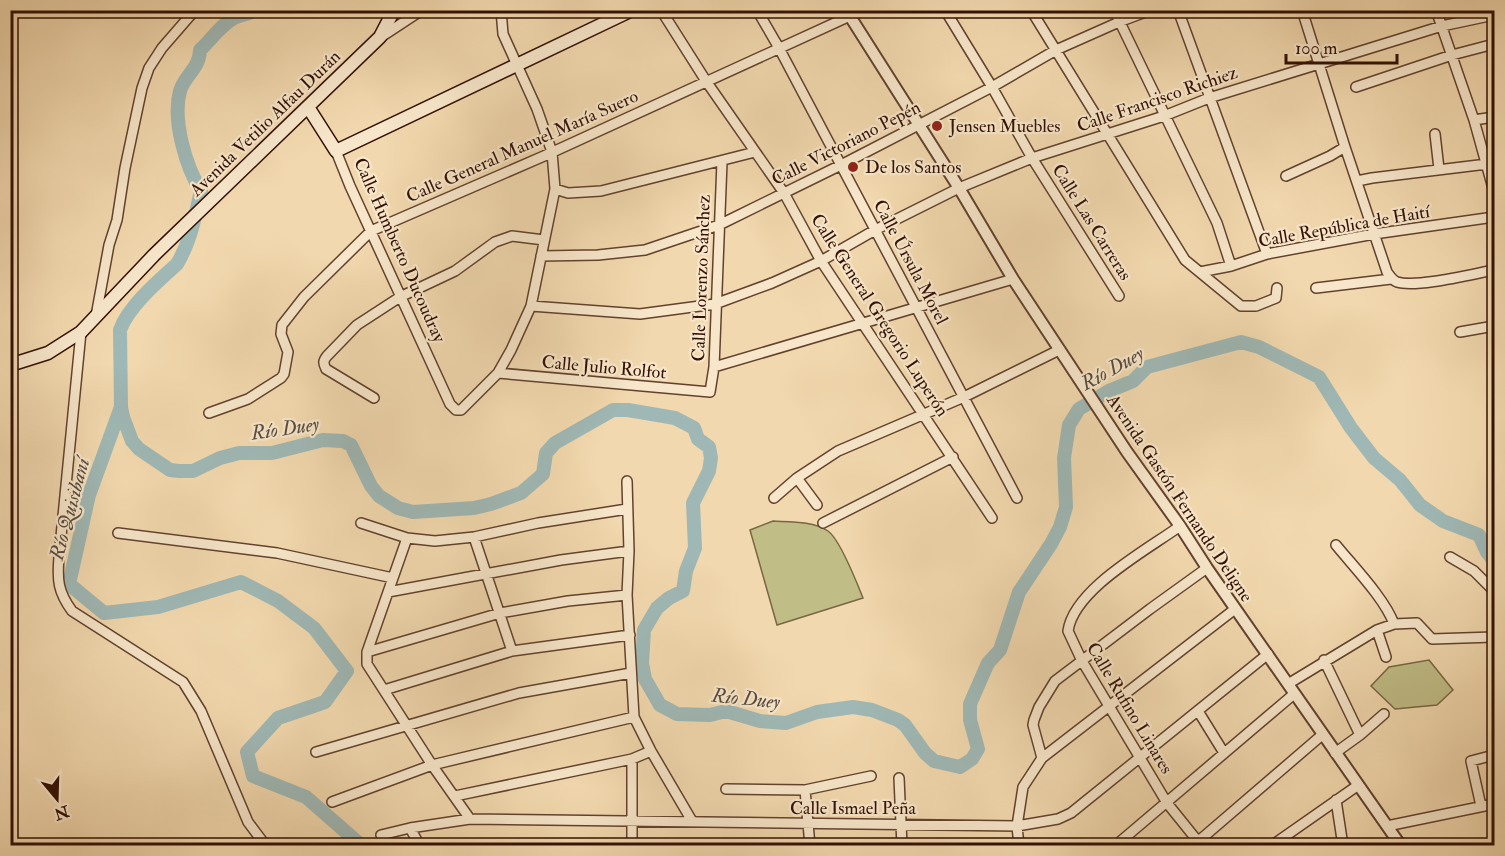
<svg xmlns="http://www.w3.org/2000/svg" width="1505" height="856" font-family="'IM FELL Double Pica',serif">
<rect width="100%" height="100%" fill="#f2d8ae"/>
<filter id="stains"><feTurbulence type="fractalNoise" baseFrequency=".00333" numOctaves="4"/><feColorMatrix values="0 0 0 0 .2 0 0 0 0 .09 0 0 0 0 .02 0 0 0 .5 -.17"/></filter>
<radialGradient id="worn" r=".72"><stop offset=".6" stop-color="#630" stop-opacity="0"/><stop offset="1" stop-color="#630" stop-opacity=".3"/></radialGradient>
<path fill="#c0bd86" stroke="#796644" stroke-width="1.5" d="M773 521C791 522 813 521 828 531 840 539 857 583 863 598L777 625 750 530Z
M1429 660 1453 690 1437 705 1395 709 1371 686 1389 667Z"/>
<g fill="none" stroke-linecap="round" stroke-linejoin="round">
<path stroke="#9fb8b5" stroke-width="14" d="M254 10C249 15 243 14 236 17 222 23 211 40 200 50 200 68 184 76 180 91 172 120 186 167 201 191 195 216 191 241 177 264 158 281 128 307 120 330L121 407 123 417 132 441 139 449 170 470 179 471H193L220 458 239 453H272L323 440 343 441 351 445 371 486 379 496 398 508 413 512 474 508 491 504 521 493 543 474 546 453 555 443 613 410H628L675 418 694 428 698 439 709 447 711 458 709 471 693 503 695 548 686 571 683 591 669 598 657 608 644 630 642 663 645 679 660 705 677 714 710 715 726 711 760 721 786 723 817 712 853 707 872 710 898 720 905 725 925 753 934 761 960 767 972 759 978 749 970 720V704L988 663 1000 650 1019 592 1051 544 1060 527 1066 507 1064 458 1069 425 1079 409 1109 391 1133 381 1147 367 1241 342 1259 347 1319 377 1351 428 1374 458 1400 480 1420 505 1443 521 1479 535 1487 552 1494 561
M121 407 89 495 69 584 104 613 158 607 241 582 278 601 314 628 347 671 325 702 278 718 247 752 253 776 306 797 362 846"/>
<g stroke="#62422e" stroke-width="12">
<path id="minor" d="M661 10 706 81 784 193 821 261 992 518
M757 10 779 48 1017 498
M945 10 992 87 1032 158 1119 296
M1031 10 1185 260 1241 306H1256L1276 298 1277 288
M1114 10 1217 223 1231 266
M1178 10 1267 254
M1302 10 1345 147 1387 272C1390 276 1392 280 1397 282 1417 288 1472 274 1494 270
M1436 10 1474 120 1494 192
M381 37 422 10
M1356 87 1452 55 1494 44
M1474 120 1494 117
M1435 134 1439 169
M336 151 350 186 450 404 456 410H461L498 373 511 350 531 306 555 189 552 152 537 109 503 34 501 10
M1286 176 1330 156 1345 147
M1357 181 1372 178 1487 164
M555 189 568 193 601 191 755 152
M541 256 598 255 645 250 719 225 841 165 992 87 1056 50 1119 22 1151 10
M1200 272 1231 266 1267 254 1374 234 1494 217
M1316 288 1391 279
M531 306 640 314 715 304 772 283 821 261 875 230 959 188 1032 158 1164 116 1209 98 1442 26 1494 15
M96 316 109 245 117 220 125 168 142 88 149 68 162 48 195 10
M81 332 59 557C57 580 58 592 72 611L183 682 201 711 248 822 266 846
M1460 332 1494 326
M714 367 1013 279
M498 373 710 392 714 367 722 162
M374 398 326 369C323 363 323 361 327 356L357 325 400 297 455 271 495 242 512 236 544 240
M209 413 248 399 281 378 284 374 288 352 281 334 282 325 304 297 371 231 544 156 863 10
M797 478 817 505
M627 481 629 551 627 595 634 717 651 751 692 821
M774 498 797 478 838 451 964 397 1059 350
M361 523 407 538 435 541 474 537 538 523 627 509
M823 523 953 457
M1180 526C1147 550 1074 589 1068 631L1082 661 1167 803 1196 839H1201L1322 735
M118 533 277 553 393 578
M474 537 512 651
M407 538 367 652V664L432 765 470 819
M1336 545C1353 566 1385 599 1394 624
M1450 557 1474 571 1494 591
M388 592 561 560 629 551
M1377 630 1386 657
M367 652 500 613 568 601 627 595
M1324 660 1360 735
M1288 684 1377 630 1394 624 1417 623 1432 639 1494 637
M384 690 512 651 630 635
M1198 711 1224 753
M316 752 519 693 631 673
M1335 753 1360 735 1384 714
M1042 758 1033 725 1034 720 1039 707 1055 681 1150 609 1207 568
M632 759V846
M899 778 902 846
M726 789 805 790 871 776
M805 790 810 846
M455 796 632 759 651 751
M1336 800 1343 846
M332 802 432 765 634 717
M1481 806 1471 761 1494 755
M1387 826 1494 804
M410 828 420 846
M381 835 410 828 470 819 1017 826 1058 819 1071 813 1268 654
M1019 846 1017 826 1023 787 1042 758 1235 609
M1115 846 1294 694
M1271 846 1357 786"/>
</g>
<g stroke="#62422e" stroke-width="14">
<path id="tertiary" d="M846 10 959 188 1013 279 1127 452 1180 526 1207 568 1401 846"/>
</g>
<g stroke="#321003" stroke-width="15">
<path id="secondary" d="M308 107 336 151 632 10
M10 365 48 353 81 332 154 255 380 37 394 10"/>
</g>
<use href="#minor" stroke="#f7e6ca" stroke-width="9"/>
<use href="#tertiary" stroke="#f7e6ca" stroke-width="10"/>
<use href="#secondary" stroke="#f7e6ca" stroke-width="12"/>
</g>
<g fill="#8f2418" stroke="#f7e6ca" stroke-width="2">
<circle cx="937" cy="126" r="6"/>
<circle cx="853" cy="167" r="6"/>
</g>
<g text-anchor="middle" stroke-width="4.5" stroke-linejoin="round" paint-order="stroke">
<g font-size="18" fill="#321003" stroke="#f7e6ca">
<text transform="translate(1157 99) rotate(-19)" y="6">Calle Francisco Richiez</text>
<text transform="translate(265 123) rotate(-44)" y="6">Avenida Vetilio Alfau Durán</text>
<text transform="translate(846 143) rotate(-27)" y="6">Calle Victoriano Pepén</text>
<text transform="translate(522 146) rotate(-24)" y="6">Calle General Manuel María Suero</text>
<text transform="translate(1092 222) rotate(58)" y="6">Calle Las Carreras</text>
<text transform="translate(1344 226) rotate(-10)" y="6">Calle República de Haití</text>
<text transform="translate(400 250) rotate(66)" y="6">Calle Humberto Ducoudray</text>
<text transform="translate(911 262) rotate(62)" y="6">Calle Úrsula Morel</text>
<text transform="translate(701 278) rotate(-88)" y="6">Calle Lorenzo Sánchez</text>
<text transform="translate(880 315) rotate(57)" y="6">Calle General Gregorio Luperón</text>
<text transform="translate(604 367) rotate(5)" y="6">Calle Julio Rolfot</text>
<text transform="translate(1180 498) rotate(56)" y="6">Avenida Gastón Fernando Deligne</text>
<text transform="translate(1130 708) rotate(59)" y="6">Calle Rufino Linares</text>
<text x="853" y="814">Calle Ismael Peña</text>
</g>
<g font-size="18" fill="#321003" stroke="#f7e6ca" text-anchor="start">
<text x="949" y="132">Jensen Muebles</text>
<text x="865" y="173">De los Santos</text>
</g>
<g font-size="20" font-style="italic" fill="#584b41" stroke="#f7e6ca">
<text transform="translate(1112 368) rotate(-29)" y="7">Río Duey</text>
<text transform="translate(285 428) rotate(-8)" y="7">Río Duey</text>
<text transform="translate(69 509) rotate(-75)" y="7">Río Quisibaní</text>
<text transform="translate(746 698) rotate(6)" y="7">Río Duey</text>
</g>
</g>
<rect width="1505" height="856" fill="none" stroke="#f2d8ae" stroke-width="36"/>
<rect x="12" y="12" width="1481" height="832" fill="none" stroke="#321003" stroke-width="3"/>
<rect x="18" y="18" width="1469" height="820" fill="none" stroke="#321003" stroke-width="1.5"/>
<g transform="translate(57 799) rotate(161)" stroke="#f7e6ca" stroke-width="4.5" paint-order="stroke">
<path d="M0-4.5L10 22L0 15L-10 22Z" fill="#321003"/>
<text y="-9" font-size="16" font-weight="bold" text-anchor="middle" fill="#321003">N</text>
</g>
<path d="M1286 54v9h111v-9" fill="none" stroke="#321003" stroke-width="3"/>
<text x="1295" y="54" font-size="18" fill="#321003" stroke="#f7e6ca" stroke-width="4.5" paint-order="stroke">100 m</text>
<rect width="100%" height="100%" filter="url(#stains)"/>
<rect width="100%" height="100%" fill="url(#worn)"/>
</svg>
